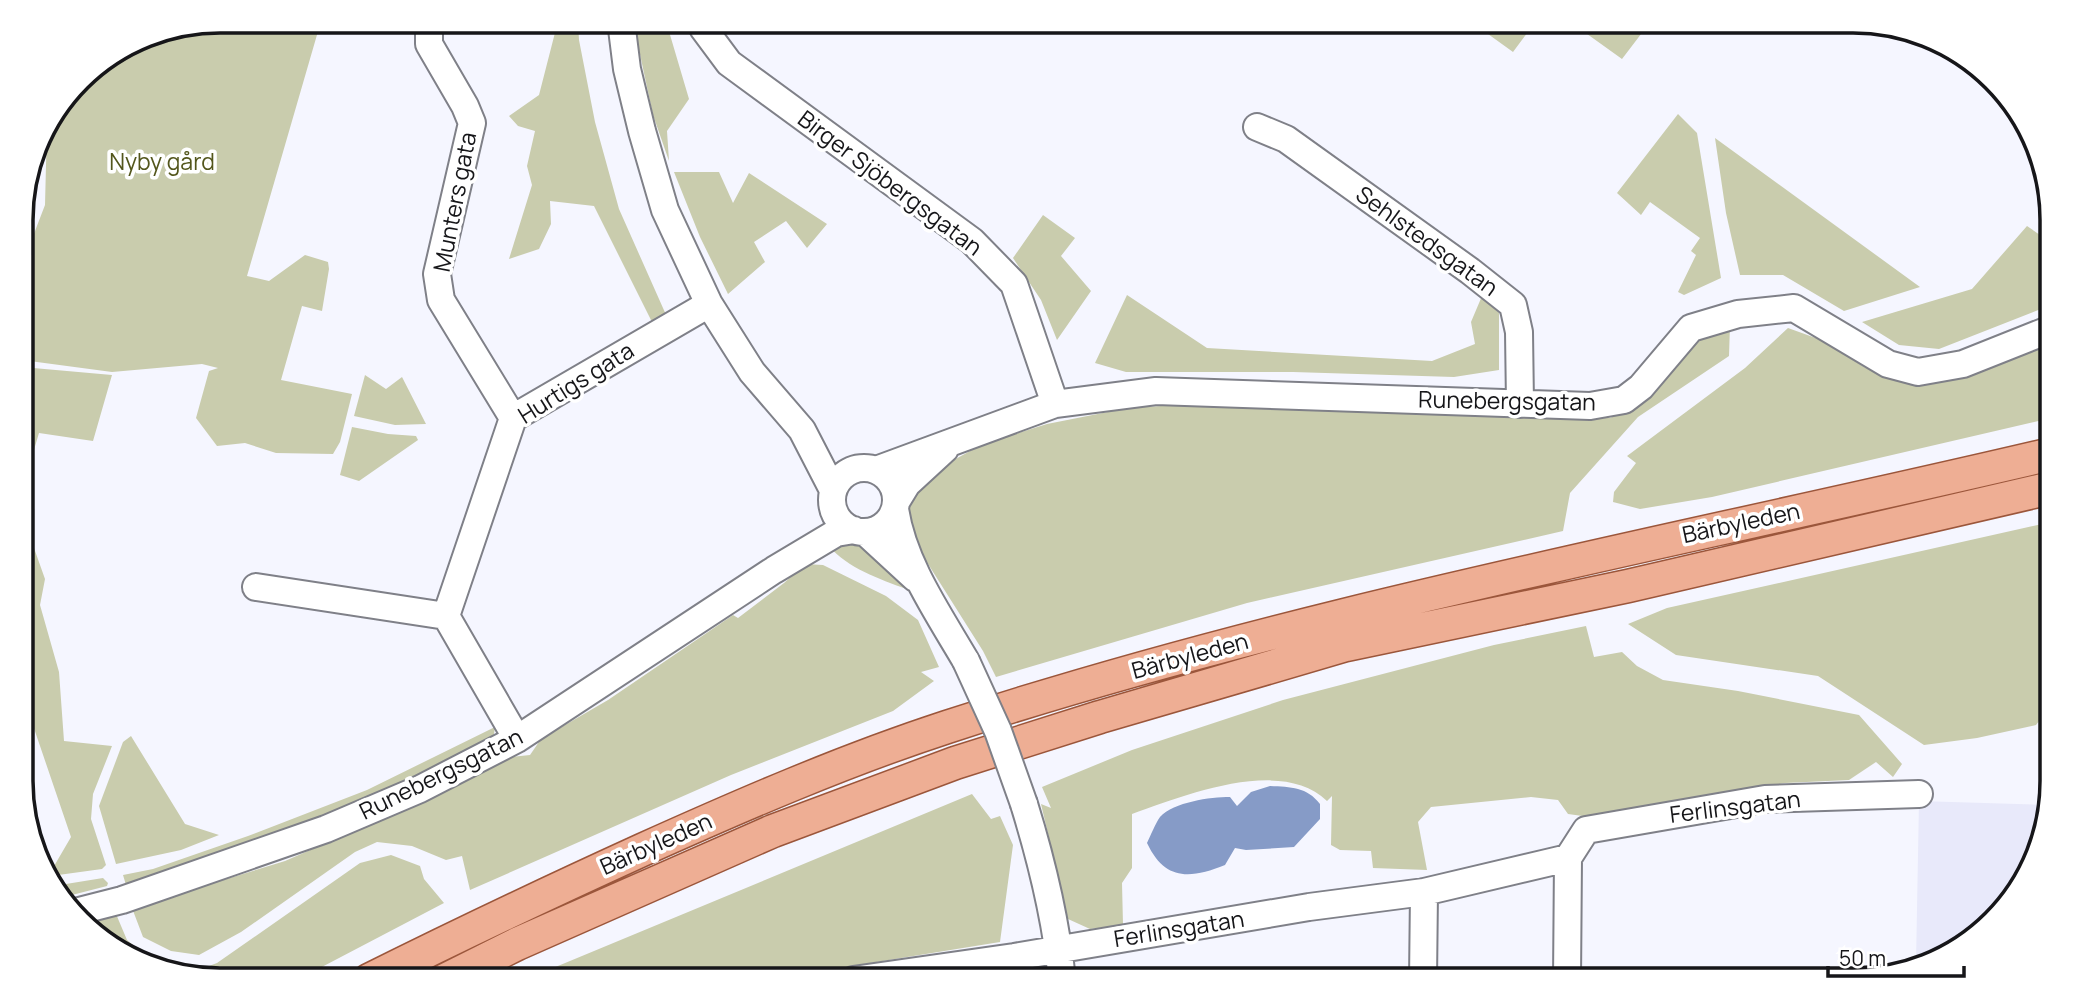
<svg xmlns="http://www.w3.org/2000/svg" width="2073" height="1001" font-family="Manrope,sans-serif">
<rect width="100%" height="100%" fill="#f5f6ff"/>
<path fill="#e8e9fa" d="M1919 801 2046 805 2032 869 1963 947 1916 963Z"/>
<path fill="#c9ccad" d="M220 21H321L247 276 269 281 305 255 328 262 329 269 322 311 302 306 281 380 352 394 340 442 333 454 276 453 245 443 217 446 196 418 209 371 218 368 202 364 112 372 22 360V265L45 205 47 125 89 71 144 36Z
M558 21H578L579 40 595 122 619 209 667 317 655 328 594 206 550 201 551 224 539 249 509 259 532 185 527 166 535 131 518 126 509 116 539 95Z
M635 21H673L668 28 689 99 667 131 669 161 653 115 635 31Z
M1470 21H1536L1513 52Z
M1569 21H1651L1622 59Z
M1678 114 1697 133 1721 278 1684 295 1678 292 1696 255 1691 251 1700 238 1650 202 1641 215 1617 193Z
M1715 138 1920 287 1844 311 1783 275H1740L1726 213Z
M674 172H719L733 203 749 173 827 224 807 248 786 221 754 242 765 262 728 294 700 237Z
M1043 215 1075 238 1061 256 1091 291 1057 340 1041 300 1013 258Z
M2027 226 2050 242 2051 305 1939 349 1899 345 1862 322 1972 289Z
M1127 295 1207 348 1432 361 1475 344 1471 322 1482 296 1499 313V370L1454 377 1293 372H1126L1095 363Z
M1730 325 1729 356 1638 417 1570 493 1563 531 1247 603 996 677 983 651 911 537 904 502 932 472 981 445 1047 424 1128 408 1210 403 1610 418 1645 402 1699 334Z
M1788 328 1824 341 1864 367 1909 383 2029 352 2051 341V418L1712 497 1640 509 1613 502 1614 492 1636 463 1627 456 1745 368Z
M22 367 112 375 93 441 39 433 24 483 29 534 45 579 40 605 59 672 64 741 112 746 93 794 91 819 106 865 102 869 51 876 50 873 71 837 23 696Z
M365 375 386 389 402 377 426 424 395 425 354 416Z
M352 427 388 434 416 436 418 440 359 481 340 475Z
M2051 522 2052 704 2036 725 1977 738 1924 745 1818 676 1676 655 1628 624 1667 608Z
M836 542 864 543 879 553 906 589C880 579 847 568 829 546Z
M805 564 823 565 886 596 918 620 939 667 921 672 934 681 893 711 731 775 470 890 462 856 446 860 412 846 377 842 355 852 241 932 199 955 171 951 143 937 132 908 285 861 395 813 511 757 530 755 541 739 608 700 733 615 738 618 784 583Z
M1586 626 1594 657 1622 652 1637 666 1663 680 1738 691 1859 715 1902 764 1893 777 1876 762 1849 780 1785 783 1708 798 1590 817 1568 814 1558 800 1531 797 1431 807 1418 822 1427 870 1373 868 1371 851 1340 850 1331 845 1332 796 1327 801C1281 756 1184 796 1132 814V868L1122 883 1123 925 1090 929 1068 919 1041 804 1051 808 1042 787 1132 750 1283 700 1494 645Z
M495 727 494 734 489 743 358 802 259 840 126 885 123 875 153 869 248 836 367 790Z
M131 736 185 824 219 835 181 850 116 864 99 806 123 742Z
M972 794 991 819 1000 816 1013 845 1000 942 765 980H533L541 973Z
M391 855 420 866 424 879 444 903 297 980H220L132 960 85 920 116 914 127 940 152 961 193 972 217 963 360 863Z
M103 878 108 883 107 886 68 896 65 888 66 884Z"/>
<path fill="#869bc7" d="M1270 786C1291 787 1307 787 1320 804V819L1294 847 1246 850 1235 848 1225 865C1190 879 1165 881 1147 843 1151 835 1155 824 1160 817 1174 802 1210 797 1230 797L1237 806 1251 792Z"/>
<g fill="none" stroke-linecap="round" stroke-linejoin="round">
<g stroke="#7f8088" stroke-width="30">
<path id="minor" d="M434 21 429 26V44L465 106 472 123 437 274 441 300 513 418
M621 21 627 69 642 131 665 210 709 304 752 372 802 430 833 490
M703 28 729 63 972 241 1014 284 1055 404
M1257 127 1286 139 1470 271 1513 305 1519 332 1520 404
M832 500a32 32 0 1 1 64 0a32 32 0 1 1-64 0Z
M876 470 1055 404 1156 391 1590 406 1624 400 1641 387 1691 328 1738 314 1794 308 1888 364 1918 372 1963 364 2051 329
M896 502 907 484 945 449
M895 509C903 563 938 613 966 661
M865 532 915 578
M256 587 446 616
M517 739 446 616 513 418 709 304
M1024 804C1042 862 1056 919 1062 980
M75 912 122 900 326 829 420 789 517 739 774 570 836 533 854 530
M853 980 1014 957 1309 907 1424 892 1568 858 1586 830 1765 799 1919 794
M1423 980 1424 892
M1567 980 1568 858"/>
</g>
<g stroke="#9b563b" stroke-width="35">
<path id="major" d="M369 980C459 935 550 892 642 850 742 805 843 761 947 727 1308 609 1682 541 2051 454
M445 980 517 944 773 831 955 763 1100 717 1346 645 1628 586 2051 488"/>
</g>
<use href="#minor" stroke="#fff" stroke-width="26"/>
<use href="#major" stroke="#eeae94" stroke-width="32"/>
<g stroke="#7f8088" stroke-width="30" stroke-linecap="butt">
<path id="minor-bridge" d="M966 661 998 731 1024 804"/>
</g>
<use href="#minor-bridge" stroke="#fff" stroke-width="26"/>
</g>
<g text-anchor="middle" stroke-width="7" stroke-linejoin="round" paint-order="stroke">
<g font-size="23" fill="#53561c" stroke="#fff">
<text x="162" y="170">Nyby gård</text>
</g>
<g font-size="23" fill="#161619" stroke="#fff">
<text transform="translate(890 183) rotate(37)" y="8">Birger Sjöbergsgatan</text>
<text transform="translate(455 202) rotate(-79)" y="8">Munters gata</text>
<text transform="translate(1427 241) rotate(36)" y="8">Sehlstedsgatan</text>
<text transform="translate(576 383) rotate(-32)" y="8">Hurtigs gata</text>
<text transform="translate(1507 401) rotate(1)" y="8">Runebergsgatan</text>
<text transform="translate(1741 523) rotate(-12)" y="8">Bärbyleden</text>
<text transform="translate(1190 656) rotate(-15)" y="8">Bärbyleden</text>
<text transform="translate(441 774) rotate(-26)" y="8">Runebergsgatan</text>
<text transform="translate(1735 807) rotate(-7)" y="8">Ferlinsgatan</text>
<text transform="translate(656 844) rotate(-24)" y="8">Bärbyleden</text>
<text transform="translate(1179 929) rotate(-9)" y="8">Ferlinsgatan</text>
</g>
</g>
<path d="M0 0H2073V1001H0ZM220 33H1853A187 187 0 0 1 2040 220V781A187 187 0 0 1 1853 968H220A187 187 0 0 1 33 781V220A187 187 0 0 1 220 33Z" fill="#fff" fill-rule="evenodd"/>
<path fill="none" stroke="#161619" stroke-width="3.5" d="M220 33H1853A187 187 0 0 1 2040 220V781A187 187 0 0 1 1853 968H220A187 187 0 0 1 33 781V220A187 187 0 0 1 220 33Z"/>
<path d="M1828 966v10h136v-10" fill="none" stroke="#161619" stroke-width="3.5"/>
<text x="1839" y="966" font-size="21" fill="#161619" stroke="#ffffff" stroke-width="5" paint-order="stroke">50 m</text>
</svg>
